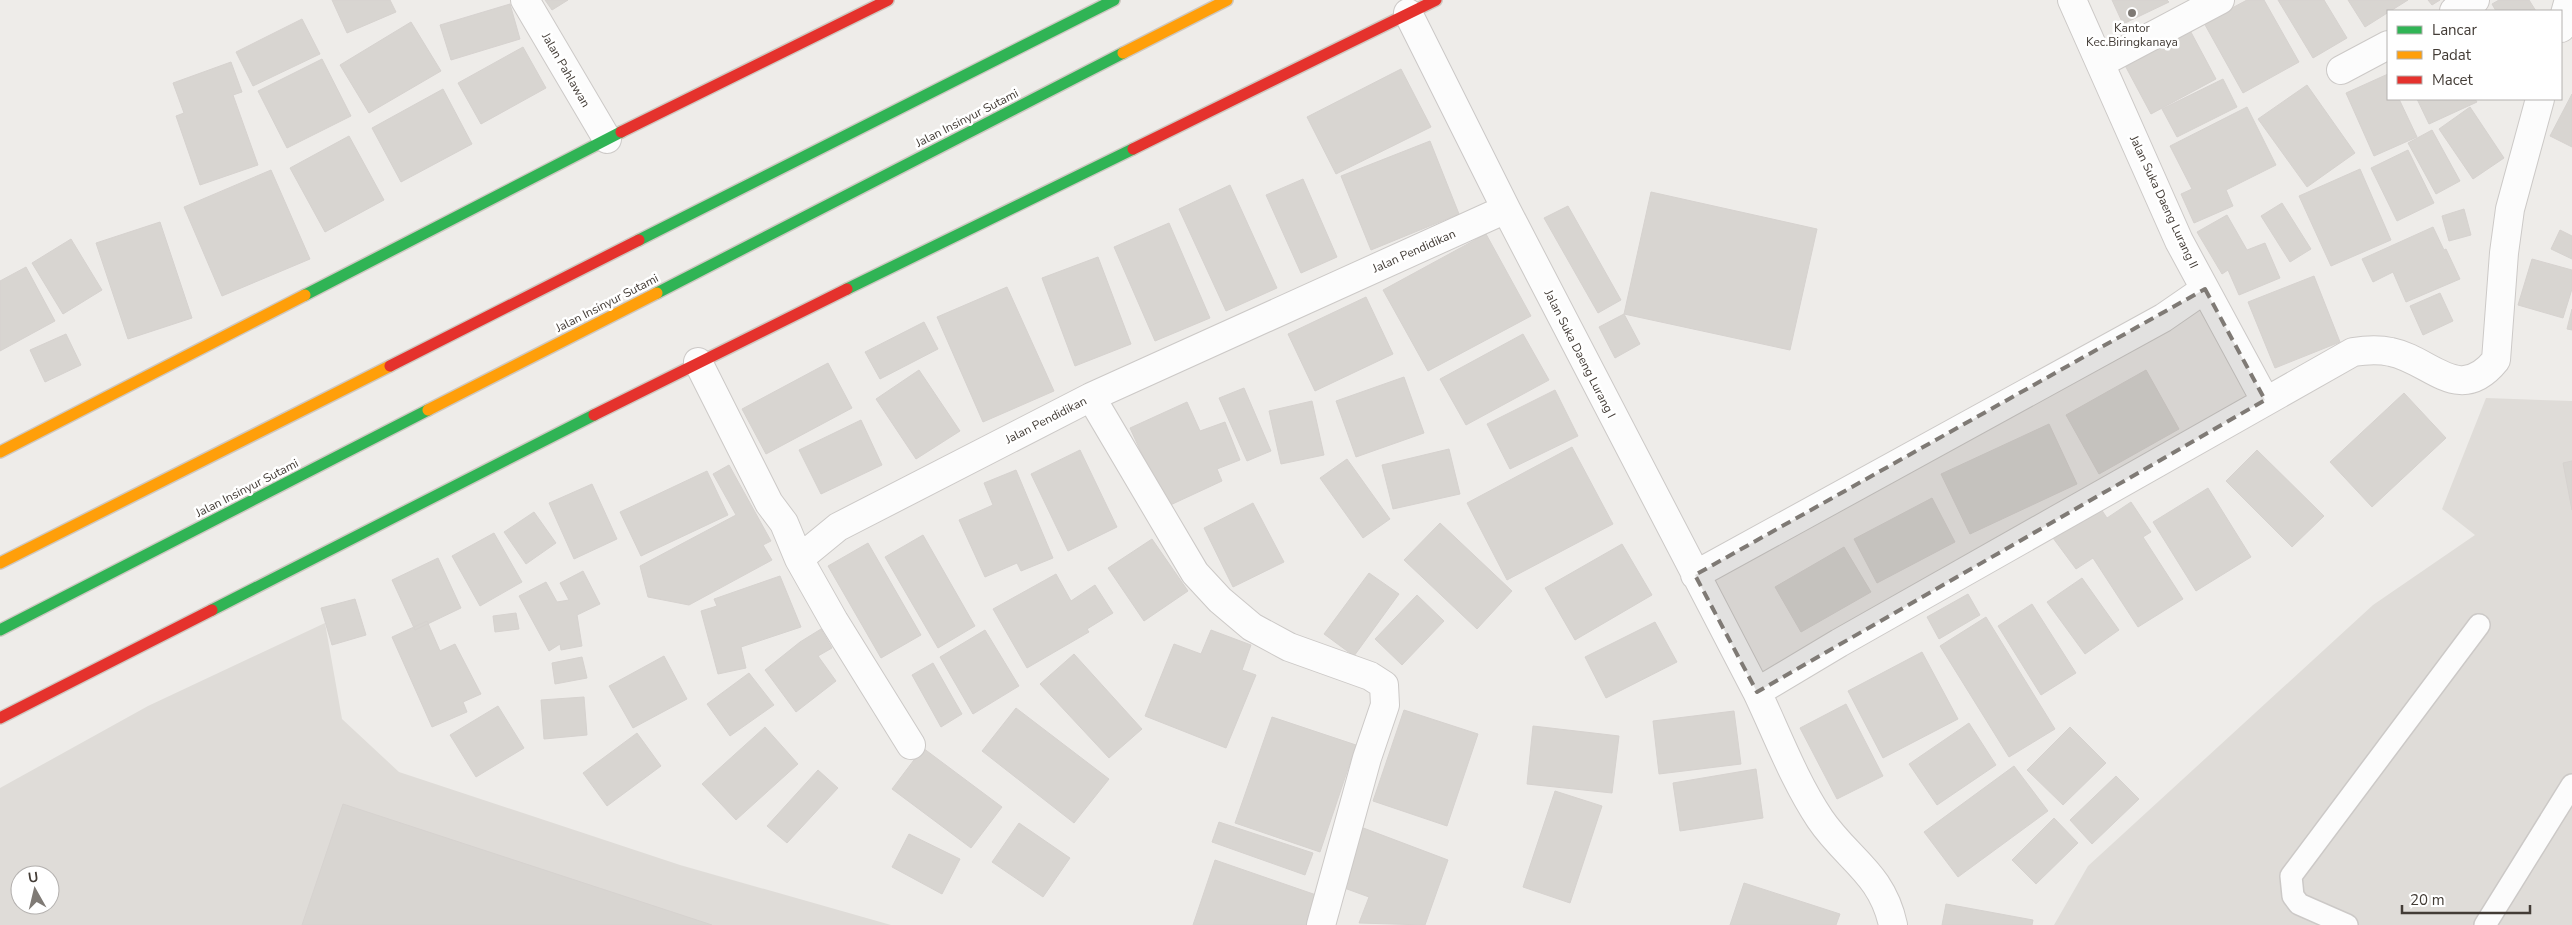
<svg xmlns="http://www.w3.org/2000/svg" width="2572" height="925" font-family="'Nunito Sans',sans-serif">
<rect width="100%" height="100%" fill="#eeece9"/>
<path fill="#dfdcd8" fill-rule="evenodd" d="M2486 398 2572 401V925H2054L2088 866 2373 605 2475 535 2442 509Z
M325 623 342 719 399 772 680 865 891 925H0V788L148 706ZM20 875H50V905H20Z"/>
<path fill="#d8d5d1" stroke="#d6d2cf" d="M332 0H390L396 12 347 33Z
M545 0H568L552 10Z
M2112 0H2167L2169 2 2123 24Z
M2247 0H2264L2299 62 2243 93 2204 23Z
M2278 0H2324L2347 38 2313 58Z
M2348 0H2408L2365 27Z
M2428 0H2440L2432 5Z
M2499 0H2529L2536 11H2496L2492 4Z
M510 4 520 39 451 60 440 25Z
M302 19 320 54 253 86 236 52Z
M2185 21 2216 79 2151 114 2120 56Z
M411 22 441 71 369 113 340 65Z
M523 47 546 88 481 124 458 83Z
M322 59 351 116 287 148 258 91Z
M231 62 242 92 233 95 258 165 200 185 176 116 184 113 173 83Z
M1401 69 1431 127 1336 174 1307 117Z
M2388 74V99H2399L2417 137 2374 156 2346 93Z
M2223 79 2237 107 2177 137 2162 109Z
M2307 85 2355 153 2307 187 2258 119Z
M443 89 472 144 401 182 372 128Z
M2572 94V147L2550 136Z
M2417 99H2475L2477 102 2429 124Z
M2247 107 2276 165 2226 190 2233 206 2194 223 2181 194 2192 189 2170 146Z
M2470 107 2504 158 2473 179 2439 129Z
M2432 130 2460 181 2436 194 2408 143Z
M349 136 384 200 325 232 290 168Z
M1430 141 1459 214 1371 250 1341 176Z
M2408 150 2434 203 2397 221 2371 168Z
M2360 169 2391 240 2331 266 2299 196Z
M271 170 310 259 222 296 184 207Z
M1303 179 1337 257 1301 273 1266 195Z
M1230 185 1277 288 1226 311 1179 209Z
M1651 192 1817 229 1790 350 1624 314Z
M2282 203 2311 249 2290 262 2261 216Z
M1568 206 1621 300 1598 313 1544 218Z
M2464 209 2471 235 2449 241 2442 216Z
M2227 215 2247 250 2265 243 2280 278 2239 295 2228 270 2222 274 2197 232Z
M160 222 192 318 128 339 96 243Z
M1169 223 1210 318 1155 341 1114 247Z
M2433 227 2444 250 2446 249 2460 279 2406 302 2393 272 2373 282 2362 259Z
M2560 230 2572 236V259L2551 249Z
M1486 234 1531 316 1428 371 1383 290Z
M71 239 102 290 63 314 32 263Z
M1098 257 1131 344 1075 366 1042 278Z
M2532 259 2572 270V289L2563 318 2518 305Z
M26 267 55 321 0 351V281Z
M2314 276 2340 342 2275 368 2248 302Z
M1007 287 1054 391 983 422 937 317Z
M2440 293 2453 321 2423 335 2410 306Z
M1366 297 1393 354 1315 391 1288 334Z
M2572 309V330L2567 329Z
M1624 314 1640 344 1615 358 1599 327Z
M924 322 938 349 880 379 865 352Z
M66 334 81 365 45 382 30 350Z
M1523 334 1549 380 1466 425 1440 379Z
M828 363 852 408 766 454 742 409Z
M919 370 960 431 916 459 876 399Z
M2146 370 2179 429 2099 474 2066 415Z
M1404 377 1424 433 1356 457 1336 401Z
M1244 388 1271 451 1247 461 1219 398Z
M1555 390 1578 436 1510 469 1487 424Z
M2404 393 2446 438 2372 507 2330 462Z
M1312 401 1324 455 1281 464 1269 411Z
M1187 402 1200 431 1225 422 1240 460 1217 469 1222 481 1166 507 1130 428Z
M861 420 882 465 821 494 799 450Z
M2049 424 2077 484 1970 534 1941 474Z
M1572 447 1613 524 1507 580 1467 503Z
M1449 449 1460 494 1393 509 1382 465Z
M1080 450 1117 527 1068 551 1031 474Z
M2257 450 2324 516 2292 547 2226 481Z
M1347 459 1390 519 1363 538 1320 478Z
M2572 461V510L2563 463Z
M729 465 771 541 763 545 772 560 689 605 648 597 640 566 736 515 713 474Z
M1016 470 1053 558 1021 571 1017 563 985 577 959 520 993 505 984 483Z
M707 471 728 515 641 556 620 512Z
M592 484 617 539 574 559 549 503Z
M2208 488 2251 557 2196 591 2153 522Z
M1932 498 1955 542 1877 583 1854 539Z
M2131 502 2151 532 2143 537 2183 599 2138 627 2093 558 2076 569 2053 538 2099 506 2107 518Z
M1253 503 1284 562 1233 587 1204 528Z
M534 512 556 543 526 564 504 532Z
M1440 523 1512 591 1477 629 1404 560Z
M494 533 522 582 480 606 452 556Z
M923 535 975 626 938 648 885 557Z
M1152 539 1188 591 1144 621 1108 568Z
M868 543 921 635 881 658 828 566Z
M1622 544 1652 595 1575 640 1545 588Z
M1844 547 1871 592 1801 632 1775 587Z
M438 558 461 608 415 630 392 580Z
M583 571 600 604 577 615 582 646 561 650 560 644 549 651 519 596 546 582 557 602 569 600 560 583Z
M1369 573 1399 594 1354 656 1324 634Z
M1056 574 1071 601 1095 585 1113 613 1087 629 1089 632 1027 668 993 609Z
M780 576 801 627 741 647 746 668 718 674 701 611 717 606 714 599Z
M2082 578 2119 630 2085 654 2047 602Z
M1968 594 1980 615 1939 639 1927 617Z
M1417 595 1444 621 1402 665 1375 639Z
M355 599 366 635 332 645 321 608Z
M2032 604 2076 673 2041 695 1998 626Z
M516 613 519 629 495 632 493 616Z
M1986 617 2055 729 2009 757 1940 646Z
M427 621 440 651 455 644 481 694 463 702 467 712 432 727 392 637Z
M1655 622 1677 662 1606 698 1585 657Z
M821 629 832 648 818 656 836 681 796 712 765 670 800 642Z
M985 630 1019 686 973 714 940 657Z
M1211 630 1251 645 1242 670 1256 675 1226 748 1145 716 1174 644 1201 654Z
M1922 652 1958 719 1883 758 1848 691Z
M1074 654 1142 729 1109 758 1040 684Z
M664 656 687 699 633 728 609 686Z
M582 657 587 678 555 684 552 663Z
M933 663 962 714 941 727 912 675Z
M749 673 774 705 730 736 707 704Z
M584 697 587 735 544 739 541 700Z
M1846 704 1883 776 1837 799 1800 728Z
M498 706 524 748 476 777 450 735Z
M1016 708 1109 779 1074 823 982 751Z
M1404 710 1478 734 1447 826 1373 801Z
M1734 711 1741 764 1659 774 1653 721Z
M1272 717 1356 745 1320 852 1235 823Z
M1969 723 1996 765 1937 805 1909 764Z
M1533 726 1619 736 1612 793 1527 784Z
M765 727 798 764 736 820 702 784Z
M2070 727 2106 763 2063 805 2027 770Z
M637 733 661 766 607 806 583 773Z
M923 748 1002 807 971 848 892 789Z
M2014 766 2048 811 1958 877 1924 832Z
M1756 769 1763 818 1680 831 1673 783Z
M818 770 838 788 787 843 767 826Z
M2116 776 2139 799 2092 844 2070 820Z
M1555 791 1602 806 1570 903 1523 887Z
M343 804 712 925H302Z
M2054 818 2078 843 2036 884 2012 860Z
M1219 822 1313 853 1305 875 1212 842Z
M1019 823 1070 858 1043 897 992 862Z
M1358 826 1448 860 1425 925 1359 923 1369 897 1336 885Z
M909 834 960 859 942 894 892 867Z
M1215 860 1322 897 1312 925H1193Z
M1744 883 1840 914 1836 925H1730Z
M1946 904 2033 920 2032 925H1942Z"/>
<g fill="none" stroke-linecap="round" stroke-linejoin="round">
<g stroke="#ccc9c7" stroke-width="24">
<path id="lane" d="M2347 925 2299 904 2293 896 2291 876 2479 625
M2485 925 2572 785"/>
</g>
<g stroke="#ccc9c7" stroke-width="30">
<path id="street" d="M525 0 607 139
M2072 0 2179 241 2265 400
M2454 11 2475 0
M1408 13 1506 209 1757 692
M2561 28 2568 3
M2101 63 2220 0
M2341 70 2388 45
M698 362 769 503 784 523 799 559 838 527 1091 397 1506 209
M1091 397 1195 573 1220 600 1252 627 1289 647 1370 676 1384 685 1385 705 1367 758 1321 925
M799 559 834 621 911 745
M1695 575 2163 318 2205 289
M1893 925C1882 873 1847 859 1820 819 1794 780 1777 734 1757 692L1839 643 2353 352C2366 350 2378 349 2391 352 2431 360 2459 406 2496 360L2504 253 2510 209 2540 99"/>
</g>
<g stroke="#cec8c1" stroke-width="14">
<path id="fast" d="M639 240 1114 0
M847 289 1133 149
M657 293 1123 53
M305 295 621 132
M212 610 594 415
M0 630 428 410"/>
</g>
<g stroke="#cec8c1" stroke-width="14">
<path id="slow" d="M1123 53 1227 0
M428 410 657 293
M0 452 305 295
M0 563 390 366"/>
</g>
<g stroke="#cec8c1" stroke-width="14">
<path id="jam" d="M621 132 888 0
M1133 149 1436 0
M390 366 639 240
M594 415 847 289
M0 718 212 610"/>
</g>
<use href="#lane" stroke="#fcfcfc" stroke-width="21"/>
<use href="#street" stroke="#fcfcfc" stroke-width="28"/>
<use href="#fast" stroke="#30b455" stroke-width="11"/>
<use href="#slow" stroke="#ff9f0a" stroke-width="11"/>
<use href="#jam" stroke="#e5322d" stroke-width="11"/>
</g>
<path fill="#7f7a75" fill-opacity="0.2" stroke="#7f7a75" stroke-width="4" stroke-dasharray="10 6" stroke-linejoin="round" d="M2205 289 2265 400 1757 692 1695 575Z"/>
<circle fill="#7f7a75" stroke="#fff" stroke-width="2" cx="2132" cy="13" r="5"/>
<g text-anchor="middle" stroke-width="5" stroke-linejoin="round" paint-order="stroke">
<g font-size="12" fill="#433c36" stroke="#fff">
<text x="2132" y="32">Kantor<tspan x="2132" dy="14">Kec.Biringkanaya</tspan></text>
</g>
<g font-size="12" fill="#433c36" stroke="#fff">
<text transform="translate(566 70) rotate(60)" y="4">Jalan Pahlawan</text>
<text transform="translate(967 118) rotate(-27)" y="4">Jalan Insinyur Sutami</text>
<text transform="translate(2164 202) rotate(65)" y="4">Jalan Suka Daeng Lurang II</text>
<text transform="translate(1414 251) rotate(-24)" y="4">Jalan Pendidikan</text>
<text transform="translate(607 303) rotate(-27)" y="4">Jalan Insinyur Sutami</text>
<text transform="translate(1580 354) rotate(63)" y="4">Jalan Suka Daeng Lurang I</text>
<text transform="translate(1046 420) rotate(-27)" y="4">Jalan Pendidikan</text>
<text transform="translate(247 488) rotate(-27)" y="4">Jalan Insinyur Sutami</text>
</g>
</g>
<rect x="2387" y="10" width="175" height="90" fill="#ffffff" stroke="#b4b1af"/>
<rect x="2397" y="26" width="25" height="8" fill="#30b455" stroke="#b4b1af"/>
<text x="2432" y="35" font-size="15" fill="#433c36">Lancar</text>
<rect x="2397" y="51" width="25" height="8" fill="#ff9f0a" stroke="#b4b1af"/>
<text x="2432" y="60" font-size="15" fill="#433c36">Padat</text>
<rect x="2397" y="76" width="25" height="8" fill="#e5322d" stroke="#b4b1af"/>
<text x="2432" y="85" font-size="15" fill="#433c36">Macet</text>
<g transform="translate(35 890) rotate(352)"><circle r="24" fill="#ffffff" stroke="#b4b1af"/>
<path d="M0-4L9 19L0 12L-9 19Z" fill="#7f7a75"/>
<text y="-8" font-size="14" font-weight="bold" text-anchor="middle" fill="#433c36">U</text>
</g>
<path d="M2402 905v8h128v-8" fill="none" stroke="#433c36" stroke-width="2.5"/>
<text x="2410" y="905" font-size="15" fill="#433c36" stroke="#ffffff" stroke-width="4" paint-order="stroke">20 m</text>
</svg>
